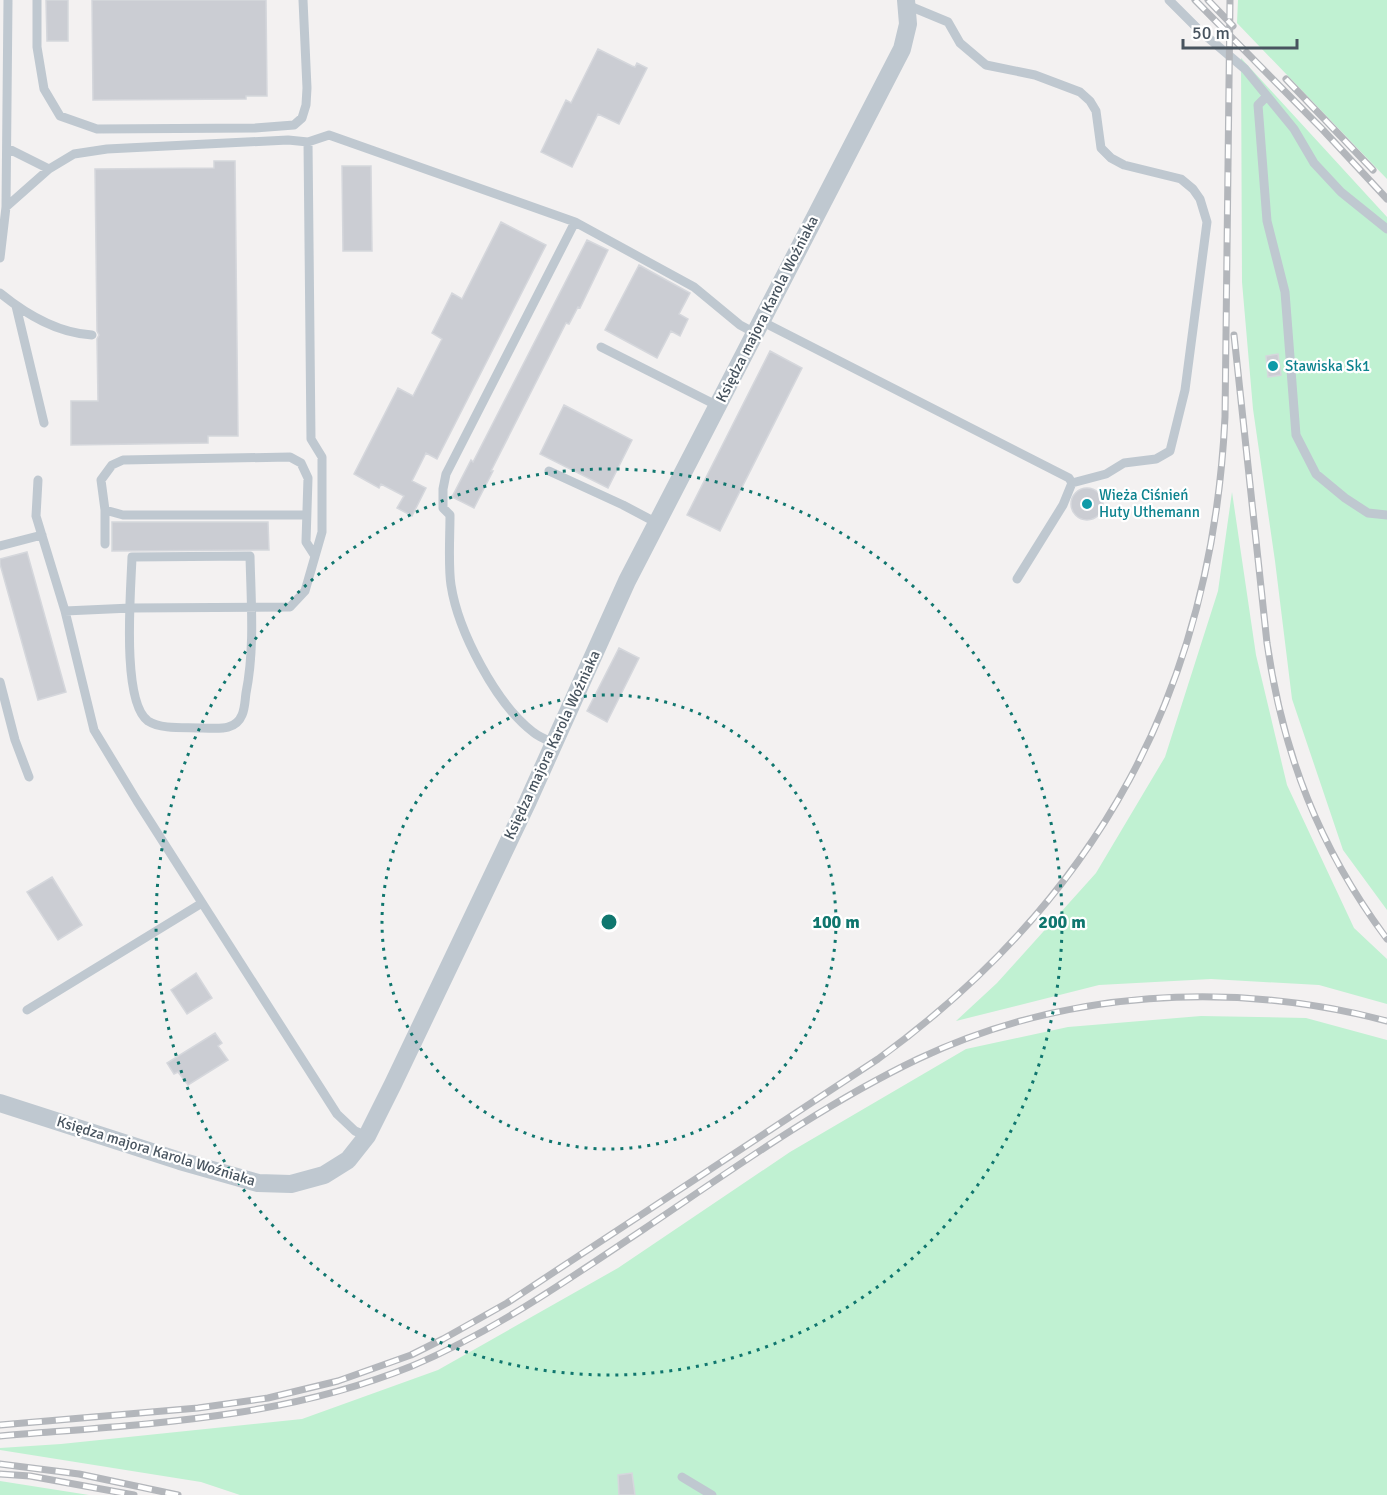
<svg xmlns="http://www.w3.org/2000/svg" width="1387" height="1495" font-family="Signika,sans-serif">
<rect width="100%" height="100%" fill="#f3f1f1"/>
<path fill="#c0f1d2" d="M1238 0H1387V179L1237 23Z
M1241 58 1387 217V910L1343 850 1292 699 1275 561 1253 409 1242 282Z
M1232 492 1256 655 1287 785 1354 928 1387 959V1004L1319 985 1211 979 1099 985 956 1021 997 983 1096 873 1165 757 1218 591Z
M1201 1016 1306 1018 1387 1040V1495H240L201 1482 0 1450V1448L61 1444 302 1419 438 1370 618 1268 790 1152 966 1049 1068 1027Z
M0 1481 89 1495H0Z"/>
<path fill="#cbcdd3" stroke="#d5d7dc" stroke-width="1.5" d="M46 0H68V41H47Z
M92 0H266L267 96H246V99L93 100Z
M598 49 632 66 635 67 637 63 647 68 619 124 598 114 572 167 541 152 566 100 571 103Z
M214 161H235L238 436H208V443L71 445V401H98L97 339 99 335 97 331 95 169 214 168Z
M342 166H371L372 251H343Z
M501 222 546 245 437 459 426 453 412 481 426 488 412 516 397 508 404 496 381 484 379 488 354 474 398 388 413 396 442 339 432 333 452 293 462 299Z
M587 240 608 250 580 308 578 307 569 324 566 323 491 471H493L474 508 452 497 471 460 473 462Z
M639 265 690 293 679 314 688 319 680 336 671 331 657 358 605 330Z
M770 351 802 368 720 531 687 515Z
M1278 354 1281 375 1268 377 1266 356Z
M564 405 632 440 608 488 540 454Z
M1071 504a16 16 0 1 1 32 0a16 16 0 1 1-32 0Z
M112 522H268L269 550 112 551Z
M27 552 66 692 38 700 0 564V559Z
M619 648 639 658 607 722 587 711Z
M52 877 82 925 58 940 27 892Z
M196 973 212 998 187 1014 171 990Z
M215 1033 222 1043 218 1046 228 1060 188 1085 178 1072 174 1074 167 1063Z
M632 1473 635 1495H619L618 1475Z"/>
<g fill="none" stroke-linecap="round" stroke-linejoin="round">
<path stroke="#bfc8d0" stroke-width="9" d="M37 0V47L44 89 60 116 97 129 255 128 294 125 302 118 306 105 307 88 303 0
M1169 0 1199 30 1245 69 1294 129 1314 163 1341 192 1387 229
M907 5 948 22 960 43 986 65 1035 75 1080 92 1090 101 1096 111 1101 148 1111 158 1124 165 1181 179 1193 189 1200 199 1207 222 1185 390 1170 451 1156 459 1124 463 1106 474 1072 483
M1266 97 1258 105 1267 221 1285 292 1296 435 1316 474 1345 498 1368 513 1387 515
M308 142 311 439 322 457V532L305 591 290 607 131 608 65 611 94 730 137 801 337 1114 355 1131 367 1136
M7 148 49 169
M6 207 8 0
M0 258 6 207 49 169 74 154 107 149 288 140 308 142 329 135 575 222 694 287 740 325 755 333
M0 293C27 315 57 333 92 335
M16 306 44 423
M761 321 1069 478 1072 483 1063 505 1017 579
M601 347 718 406
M549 471 623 505 657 523
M38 480 36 516 65 611
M105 510 123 515H306
M105 544V510L101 480 112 465 123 460 290 457 301 463 308 478 306 542 315 556
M0 546 42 535
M250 556C251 601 255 648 246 693 245 700 245 708 242 715 235 732 216 728 202 728 186 727 162 730 148 721 121 702 131 589 132 557Z
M0 682 15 740 29 777
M554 743C547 740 539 737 533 732 496 704 458 631 451 585 448 566 450 536 450 515L443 508V489L446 474 575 222
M27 1010 202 903
M682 1477 712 1495"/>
<path stroke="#bfc8d0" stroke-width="18" d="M0 1103 180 1161 258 1183 291 1184 324 1175 348 1160 367 1136 393 1084 528 801 627 581 902 49 908 24 906 0"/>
<g stroke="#b3b6bb" stroke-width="7">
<path id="rail" d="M1195 0 1323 130 1387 199
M1208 0 1233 26
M1286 79 1373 170
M1234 335 1267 643C1283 754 1319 848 1387 939
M0 1425 198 1408 268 1398 338 1381 411 1355 443 1339 507 1303 878 1059C1098 899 1212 689 1225 417L1230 0
M0 1436C142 1424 279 1420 412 1366 495 1331 570 1278 644 1229 733 1169 822 1105 918 1059 1064 990 1232 980 1387 1021
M0 1464 79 1474 178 1495
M0 1474 30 1476 134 1495"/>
</g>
<use href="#rail" stroke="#fff" stroke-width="4.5" stroke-dasharray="14" stroke-linecap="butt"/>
</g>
<g fill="none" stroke="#0f766e" stroke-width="3" stroke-dasharray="3 6">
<circle cx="609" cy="922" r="227"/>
<circle cx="609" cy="922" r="453"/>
</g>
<g fill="#0f9aa8" stroke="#fff" stroke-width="2">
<circle cx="1273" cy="366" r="6"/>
<circle cx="1087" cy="504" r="6"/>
</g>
<g text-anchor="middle" stroke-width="4.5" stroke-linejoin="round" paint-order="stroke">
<g font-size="15" fill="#48545f" stroke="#fff">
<text transform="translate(767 309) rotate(-63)" y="5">Księdza majora Karola Woźniaka</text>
<text transform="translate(552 745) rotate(-65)" y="5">Księdza majora Karola Woźniaka</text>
<text transform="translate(156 1151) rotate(17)" y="5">Księdza majora Karola Woźniaka</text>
</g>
<g font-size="15" fill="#0d838f" stroke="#fff" text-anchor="start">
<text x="1285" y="371">Stawiska Sk1</text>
<text x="1099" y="500">Wieża Ciśnień<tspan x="1099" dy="17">Huty Uthemann</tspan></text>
</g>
</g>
<circle cx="609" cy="922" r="9" fill="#0f766e" stroke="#fff" stroke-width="3"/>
<g font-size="18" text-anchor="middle" font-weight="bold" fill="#0f766e" stroke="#fff" stroke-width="4.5" stroke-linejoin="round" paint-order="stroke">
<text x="836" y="928">100 m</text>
<text x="1062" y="928">200 m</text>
</g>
<path d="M1183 39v9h114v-9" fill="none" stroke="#48545f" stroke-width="3"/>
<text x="1192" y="39" font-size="18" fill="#48545f" stroke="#ffffff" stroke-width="4.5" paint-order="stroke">50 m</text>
</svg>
